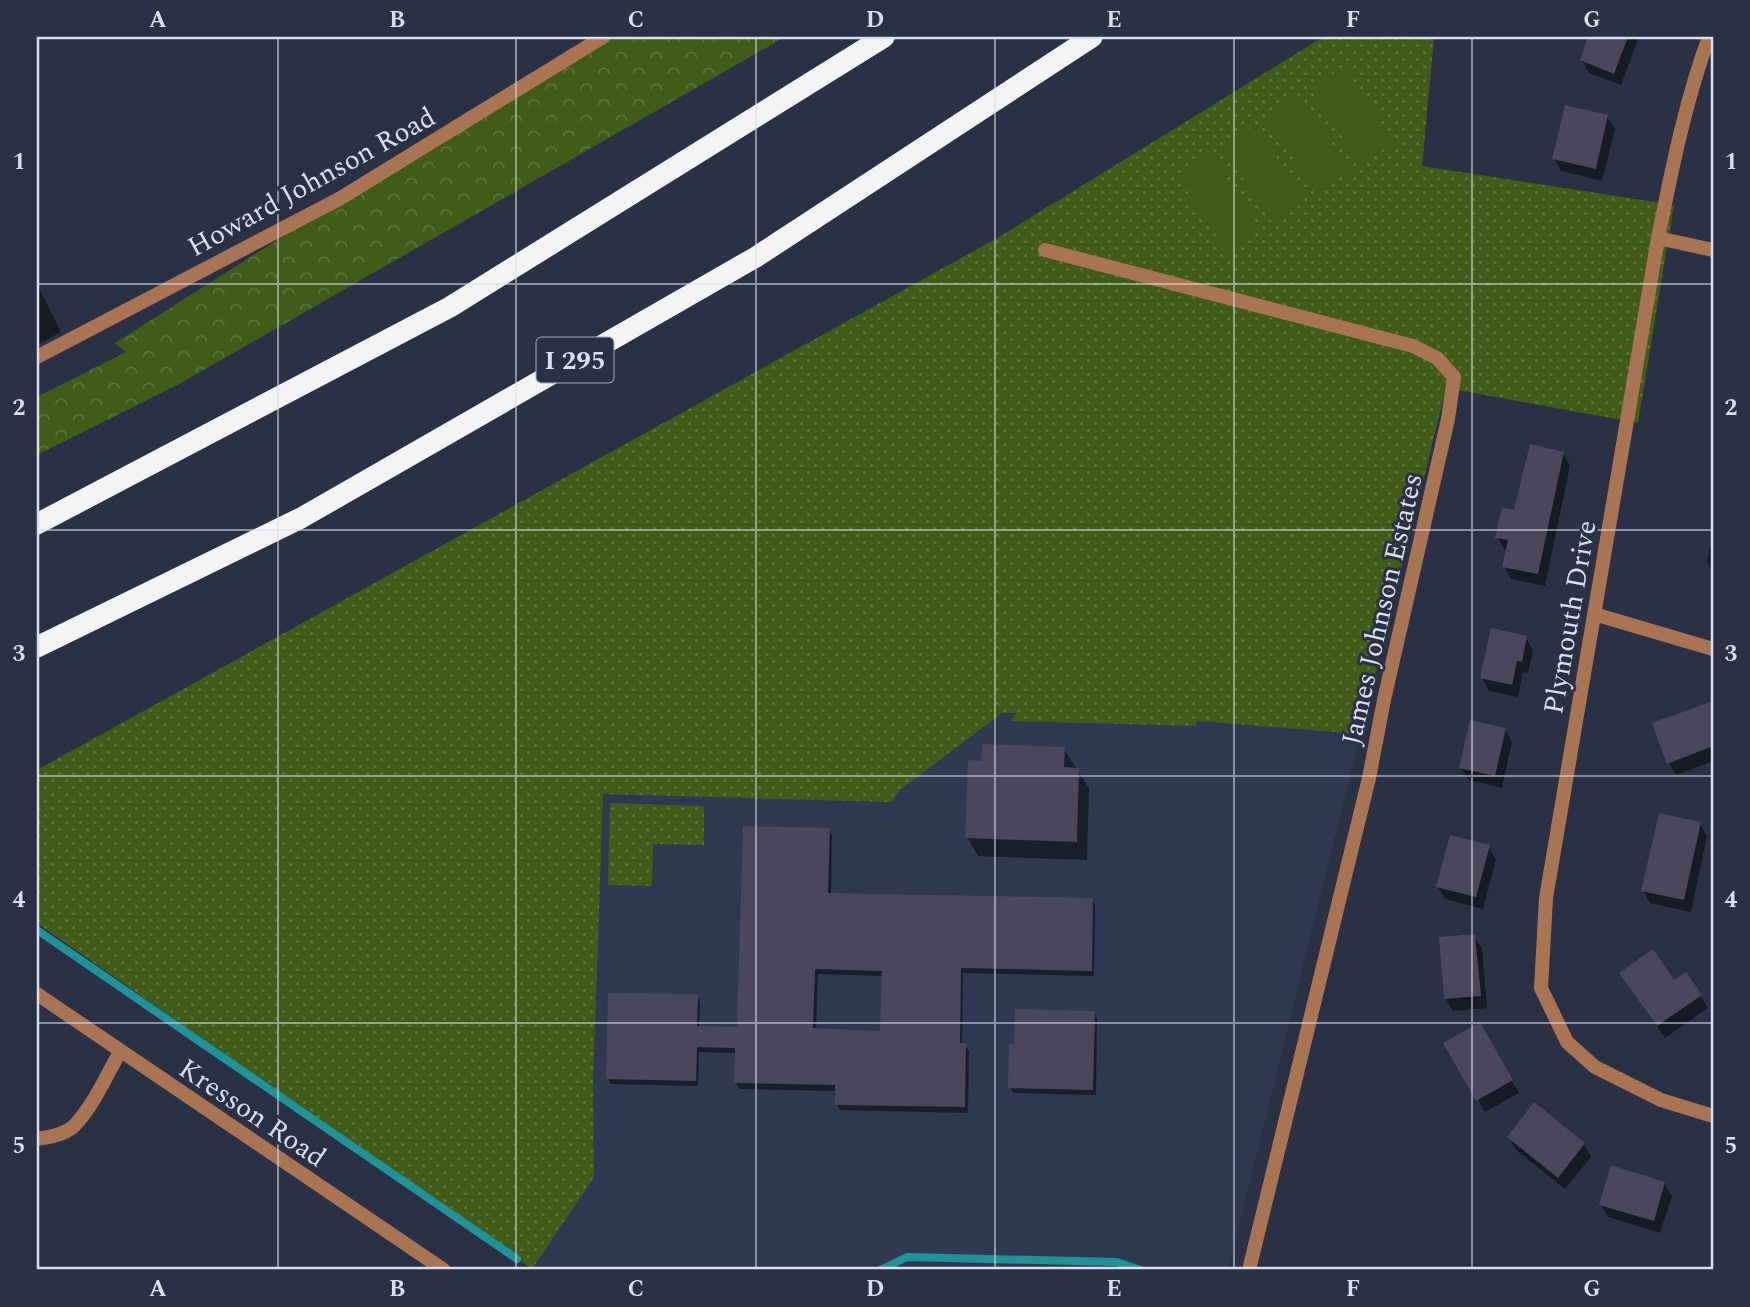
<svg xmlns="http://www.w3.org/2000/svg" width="1750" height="1307" font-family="Spectral,serif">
<defs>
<pattern id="grass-dots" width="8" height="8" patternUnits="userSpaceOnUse" patternTransform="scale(1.75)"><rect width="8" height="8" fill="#415b19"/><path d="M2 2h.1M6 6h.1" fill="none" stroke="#5c723b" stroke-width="1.8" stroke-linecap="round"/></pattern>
<pattern id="forest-crowns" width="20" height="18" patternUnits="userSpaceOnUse" patternTransform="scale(1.75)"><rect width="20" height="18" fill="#415b19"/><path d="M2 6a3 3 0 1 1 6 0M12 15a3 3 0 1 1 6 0" fill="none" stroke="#5c723b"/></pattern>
</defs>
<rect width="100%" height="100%" fill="#2a3144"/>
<path fill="#303952" d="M1446 388 1228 1270H533L37 923V770Z"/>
<path fill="url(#grass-dots)" d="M1323 37H1434L1422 166 1674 205 1638 423 1446 388 1361 734 1197 721 1196 726 1011 721 1016 713H1002L900 790 891 802 603 794 593 1085 594 1177 532 1269 37 923V770L999 237Z
M610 803 704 806V845L653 844 652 886 608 885Z"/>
<path fill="url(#forest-crowns)" d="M597 37H785L181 383 37 455V397L126 352 115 343Z"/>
<path fill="#415b19" d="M1344 66 1394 142 1361 164 1310 89Z
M1300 95 1350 171 1317 193 1266 118Z
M1255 125 1305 200 1272 222 1222 147Z
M1211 154 1261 230 1227 252 1177 176Z"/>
<path fill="#0007" fill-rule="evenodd" d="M1590 37H1639L1621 85 1589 73 1582 60Z
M1607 117 1615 129 1602 181 1561 171 1554 158Z
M37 284 61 332 37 345Z
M1563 453 1570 466 1545 586 1511 579 1504 566 1507 550H1505L1497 537Z
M1713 531V573L1707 562Z
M1526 638 1533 650 1528 673 1523 672 1518 697 1489 691 1482 678Z
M1713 703V761L1676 775 1669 763 1654 724Z
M1505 729 1512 742 1502 788 1469 780 1461 768Z
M1064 749 1089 788 1087 860 978 856 967 837 982 763Z
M1700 824 1707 836 1691 912 1650 903 1643 890Z
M829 829 832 835 831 894 1092 899 1095 905 1094 976 963 973 962 1045H965L969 1051 968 1113 840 1110 837 1104V1091L740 1089 736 1083 737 1053 699 1052 698 1086 611 1084 608 1079 697 996 700 1002 699 1028 739 1029ZM818 974 884 976 882 1032 816 1030Z
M1488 847 1496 859 1483 909 1445 899 1438 887Z
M1474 936 1482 948 1487 1008 1453 1011 1445 998Z
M1686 974 1708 1008 1665 1038 1629 986 1674 982Z
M1094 1013 1097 1018 1096 1095 1013 1093 1010 1087Z
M1479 1025 1519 1093 1485 1112 1446 1044Z
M1535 1105 1584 1144 1591 1157 1565 1189 1516 1150 1509 1137Z
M1664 1183 1672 1196 1660 1233 1608 1217 1601 1205Z"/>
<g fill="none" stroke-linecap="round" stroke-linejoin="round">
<path stroke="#1f9398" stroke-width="8" d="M37 930 517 1259
M880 1270 907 1257 1117 1262 1140 1270"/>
</g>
<path fill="#4a465c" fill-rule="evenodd" d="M1588 37H1628L1614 74 1580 60Z
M1565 105 1608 115 1596 169 1552 159Z
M1530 444 1564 452 1538 574 1502 567 1508 540 1495 538 1502 507 1514 510Z
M1491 628 1527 636 1522 662 1517 661 1512 685 1480 678Z
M1713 701V746L1667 764 1652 723Z
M1470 720 1506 728 1495 776 1459 768Z
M982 744 1065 747 1064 767 1079 768 1077 842 965 838 968 760 981 761Z
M1659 813 1701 822 1684 900 1641 891Z
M743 826 830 828 828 893 1093 898 1092 971 961 968 960 1043H966L965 1107 835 1105V1085L734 1083 735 1048 697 1047 696 1081 606 1079 608 993 698 994 697 1026 737 1027ZM815 969 882 971 880 1031 813 1028Z
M1450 835 1490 845 1476 897 1436 887Z
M1475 934 1481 996 1444 999 1439 937Z
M1653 949 1674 980 1686 972 1702 995 1657 1026 1619 973Z
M1015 1009 1095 1011 1093 1090 1008 1088 1009 1044H1014Z
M1480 1022 1513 1080 1476 1101 1443 1043Z
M1534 1102 1585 1143 1558 1178 1507 1137Z
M1611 1165 1665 1182 1654 1221 1599 1205Z"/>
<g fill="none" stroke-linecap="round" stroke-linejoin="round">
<path stroke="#a97453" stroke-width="14" d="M1709 37C1685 102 1672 169 1658 238L1546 898 1541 988 1567 1042 1595 1067 1661 1100 1713 1116
M1658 238 1713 250
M1045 250 1413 346 1437 358 1454 377 1448 419 1384 700 1369 778 1249 1270
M37 357 339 199 603 37
M1594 614 1713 649
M37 1139C49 1137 63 1135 73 1127 93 1107 106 1076 120 1052"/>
<path stroke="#a97453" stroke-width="14" d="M37 994 444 1270"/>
<path stroke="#f3f3f3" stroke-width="21" d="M37 524 450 307 884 37
M37 647 301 518 756 257 1092 37"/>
</g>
<path fill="none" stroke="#dadfec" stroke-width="2" stroke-opacity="0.55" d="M278 37V1270M516 37V1270M756 37V1270M995 37V1270M1234 37V1270M1472 37V1270M37 284H1713M37 530H1713M37 776H1713M37 1023H1713"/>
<g text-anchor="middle" stroke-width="6" stroke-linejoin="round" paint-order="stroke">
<rect fill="#2a3144" stroke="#a5abba" stroke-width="2" x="536.5" y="337.5" width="77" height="45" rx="5"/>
<g font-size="26" font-weight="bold" fill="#dadfec">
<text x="575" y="369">I 295</text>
</g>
<g font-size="28" fill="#dadfec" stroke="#2a3144">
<text transform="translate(311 181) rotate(-29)" y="10">Howard Johnson Road</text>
<text transform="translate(1381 609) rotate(-77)" y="10">James Johnson Estates</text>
<text transform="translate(1569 617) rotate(-80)" y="10">Plymouth Drive</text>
<text transform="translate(253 1112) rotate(34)" y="10">Kresson Road</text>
</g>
</g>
<rect width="1750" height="1307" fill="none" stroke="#2a3144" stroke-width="77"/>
<rect x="38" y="38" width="1674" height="1230" fill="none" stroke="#dadfec" stroke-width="2.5"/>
<g font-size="23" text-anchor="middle" font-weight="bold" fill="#dadfec">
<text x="158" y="27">A</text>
<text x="397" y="27">B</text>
<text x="636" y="27">C</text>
<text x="875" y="27">D</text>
<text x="1114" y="27">E</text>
<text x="1353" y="27">F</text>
<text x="1592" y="27">G</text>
<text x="19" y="169">1</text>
<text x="1731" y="169">1</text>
<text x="19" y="415">2</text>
<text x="1731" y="415">2</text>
<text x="19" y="661">3</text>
<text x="1731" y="661">3</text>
<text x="19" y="907">4</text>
<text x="1731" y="907">4</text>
<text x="19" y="1153">5</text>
<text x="1731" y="1153">5</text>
<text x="158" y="1296">A</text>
<text x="397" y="1296">B</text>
<text x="636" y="1296">C</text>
<text x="875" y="1296">D</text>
<text x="1114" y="1296">E</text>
<text x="1353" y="1296">F</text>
<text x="1592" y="1296">G</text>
</g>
</svg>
